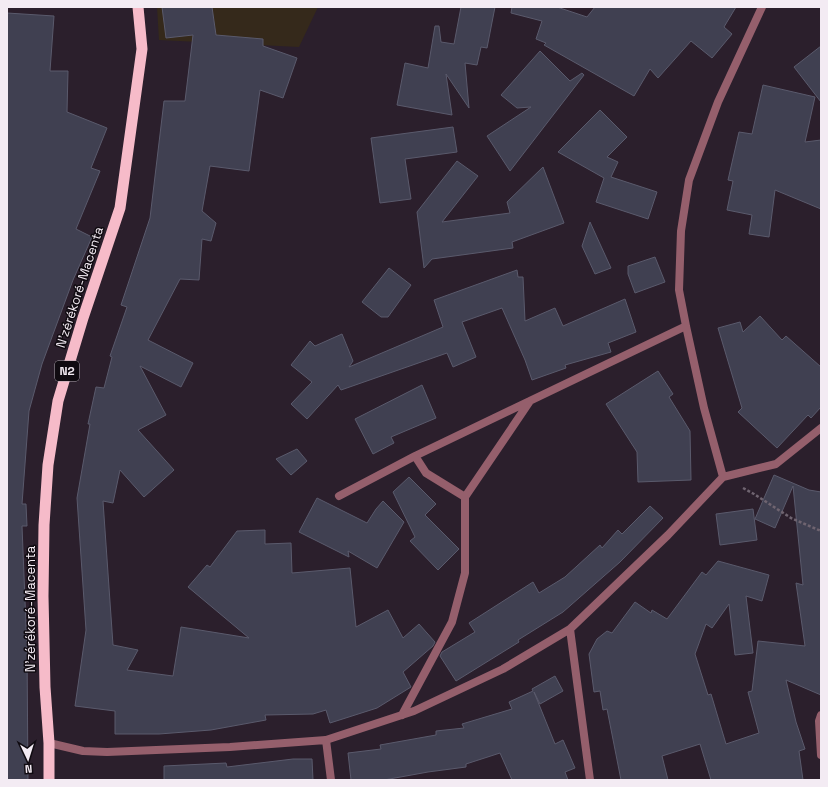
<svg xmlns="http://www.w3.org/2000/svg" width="828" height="787" font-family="'Space Grotesk',sans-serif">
<rect width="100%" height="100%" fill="#2b1f2c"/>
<path fill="#35291b" d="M157 7H318L299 47 159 40Z"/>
<path fill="#404051" stroke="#5a5a6c" d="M162 7H212L216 35 263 39V46L297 58 283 98 260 90 249 171 210 166 202 211 216 223 211 241 202 239 199 280 180 279 148 340 193 363 181 387 140 366 166 415 138 430 174 470 144 497 120 470 113 503 103 501 113 645 138 650 127 670 173 676 181 627 249 638 188 587 207 565 210 567 237 531 265 530V544L291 543 292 573 350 568 356 627 388 610 403 638 419 624 435 642 433 646 403 672 411 687 377 708 330 723 326 710 313 714 265 715 266 720 211 730 159 734H115V711L75 706 86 630 77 498 90 424H88L96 387 104 388 112 357 110 356 127 307 121 305 150 218 164 101H185L193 35 166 38Z
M461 7H495L487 48 481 47 477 65 465 63 469 108 446 74 452 115 397 105 405 63 428 68 435 26H439L441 42 454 44Z
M512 7H557L587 17 595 7H736L724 27 732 34 712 58 691 41 658 78 650 69 634 96 544 45 546 43 536 39 542 21 511 13Z
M7 13 54 16 50 71H68L67 112 107 128 91 168 100 171 76 229 92 237 73 280 42 364 29 411 22 504H26L27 526H22L27 650 28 780H7Z
M821 46V102L794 67Z
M540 51 570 81 582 73 584 75 510 171 487 136 531 107 517 108 501 95Z
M763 85 815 97 805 142 821 140V209L775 190 769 237 749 234 752 215 727 210 733 181 728 180 739 132 752 134Z
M600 110 627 137 607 157 618 162 611 177 657 192 648 219 596 202 604 178 558 152Z
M453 127 457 152 405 159 411 199 380 203 371 138Z
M457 161 478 176 442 222 510 213 507 202 543 167 564 223 512 242 513 248 432 259 424 268 417 212Z
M590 222 611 268 595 274 582 246Z
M655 257 665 282 635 293 628 274V266Z
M389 268 411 285 388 317H381L362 302Z
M517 270 518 277H523L525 321 555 308 563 326 625 299 636 332 608 343 611 352 565 365 566 368 532 380 525 360 502 308 462 322 476 357 453 367 447 353 341 390 338 385 307 419 291 404 312 382 291 365 310 341 315 346 342 334 353 361 349 367 443 327 434 300Z
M760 316 782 340 786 336 821 367V407L811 418 808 415 777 448 738 412 742 408 718 328 740 322 743 332Z
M658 371 673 394 669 397 690 431 691 480 638 482 637 452 606 404Z
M422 385 436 418 391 437 394 443 373 454 355 419Z
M297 449 307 461 291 475 276 459Z
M774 475 809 490 821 492V695L786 680 796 722 805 749 799 751 803 780H711L700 744 662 756 668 780H621L607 709 603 710 600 691 594 692 589 654 597 639 607 631 612 633 635 602 651 613 652 610 667 619 702 572 706 575 718 561 769 575 762 601 746 596 753 653 735 655 729 604 712 628 706 624 695 654 708 695 711 694 726 744 759 733 748 692 752 691 758 641 805 646 796 583 803 585 793 486 775 528 755 519Z
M409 477 436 504 425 515 459 549 438 570 410 541 415 537 393 492Z
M317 498 367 523 376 509 383 501 404 522 377 568 348 551 349 557 299 532Z
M650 506 663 518 620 562 563 612 518 640 519 642 456 681 440 656 442 652 475 632 469 623 533 582 539 593 565 577 600 545 602 548 618 530 622 534Z
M753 509 757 540 720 545 716 514Z
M555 676 563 691 540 704 534 692 555 744 563 740 575 768 565 772 568 780H512L500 753 466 764V767L428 772 384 780H351L348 753 381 749 380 745 436 735V731L464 728 462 724 512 709 509 702 533 691 532 689Z
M293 759H312L313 780H164V766L226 763 227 767Z"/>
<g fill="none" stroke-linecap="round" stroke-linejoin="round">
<path stroke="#6f6470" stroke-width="2.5" stroke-dasharray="3 2" stroke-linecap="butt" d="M743 488 754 494 791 518 821 531"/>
<path stroke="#955f6c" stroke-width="8" d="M723 477 704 408 686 326 679 290 681 231 689 180 718 102 762 7
M339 496 415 456 686 326
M465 497 530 401
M570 629 590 780
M402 715 452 622 465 573V497L426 473 415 456
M821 715 819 721 821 755
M326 740 414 711 503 669 570 629 668 535 723 477 776 464 821 428"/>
<path stroke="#955f6c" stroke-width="8" d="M49 743 83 751 107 752 230 747 326 740 331 780"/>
<path stroke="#f6bbc9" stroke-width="11" d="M49 780V743L45 687 43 596 44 525 48 465 58 401 83 318 120 208 142 49 138 7"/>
</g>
<g text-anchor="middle" stroke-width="3" stroke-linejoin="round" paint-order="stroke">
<rect fill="#100b11" stroke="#afa8af" stroke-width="1" x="55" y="361" width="24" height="20" rx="3"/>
<g font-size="12" font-weight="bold" fill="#f3ebf3">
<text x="67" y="375">N2</text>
</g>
<g font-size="13" fill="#f3ebf3" stroke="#100b11">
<text transform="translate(79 287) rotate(-72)" y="5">N'zérékoré-Macenta</text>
<text transform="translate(30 609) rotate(-90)" y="5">N'zérékoré-Macenta</text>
</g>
</g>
<rect width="828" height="787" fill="none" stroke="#f3ebf3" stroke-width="16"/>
<g transform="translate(28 759) rotate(176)" stroke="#100b11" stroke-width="3" paint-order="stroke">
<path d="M0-3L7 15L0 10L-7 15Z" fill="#f3ebf3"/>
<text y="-6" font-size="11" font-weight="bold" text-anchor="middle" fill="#f3ebf3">N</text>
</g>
</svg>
